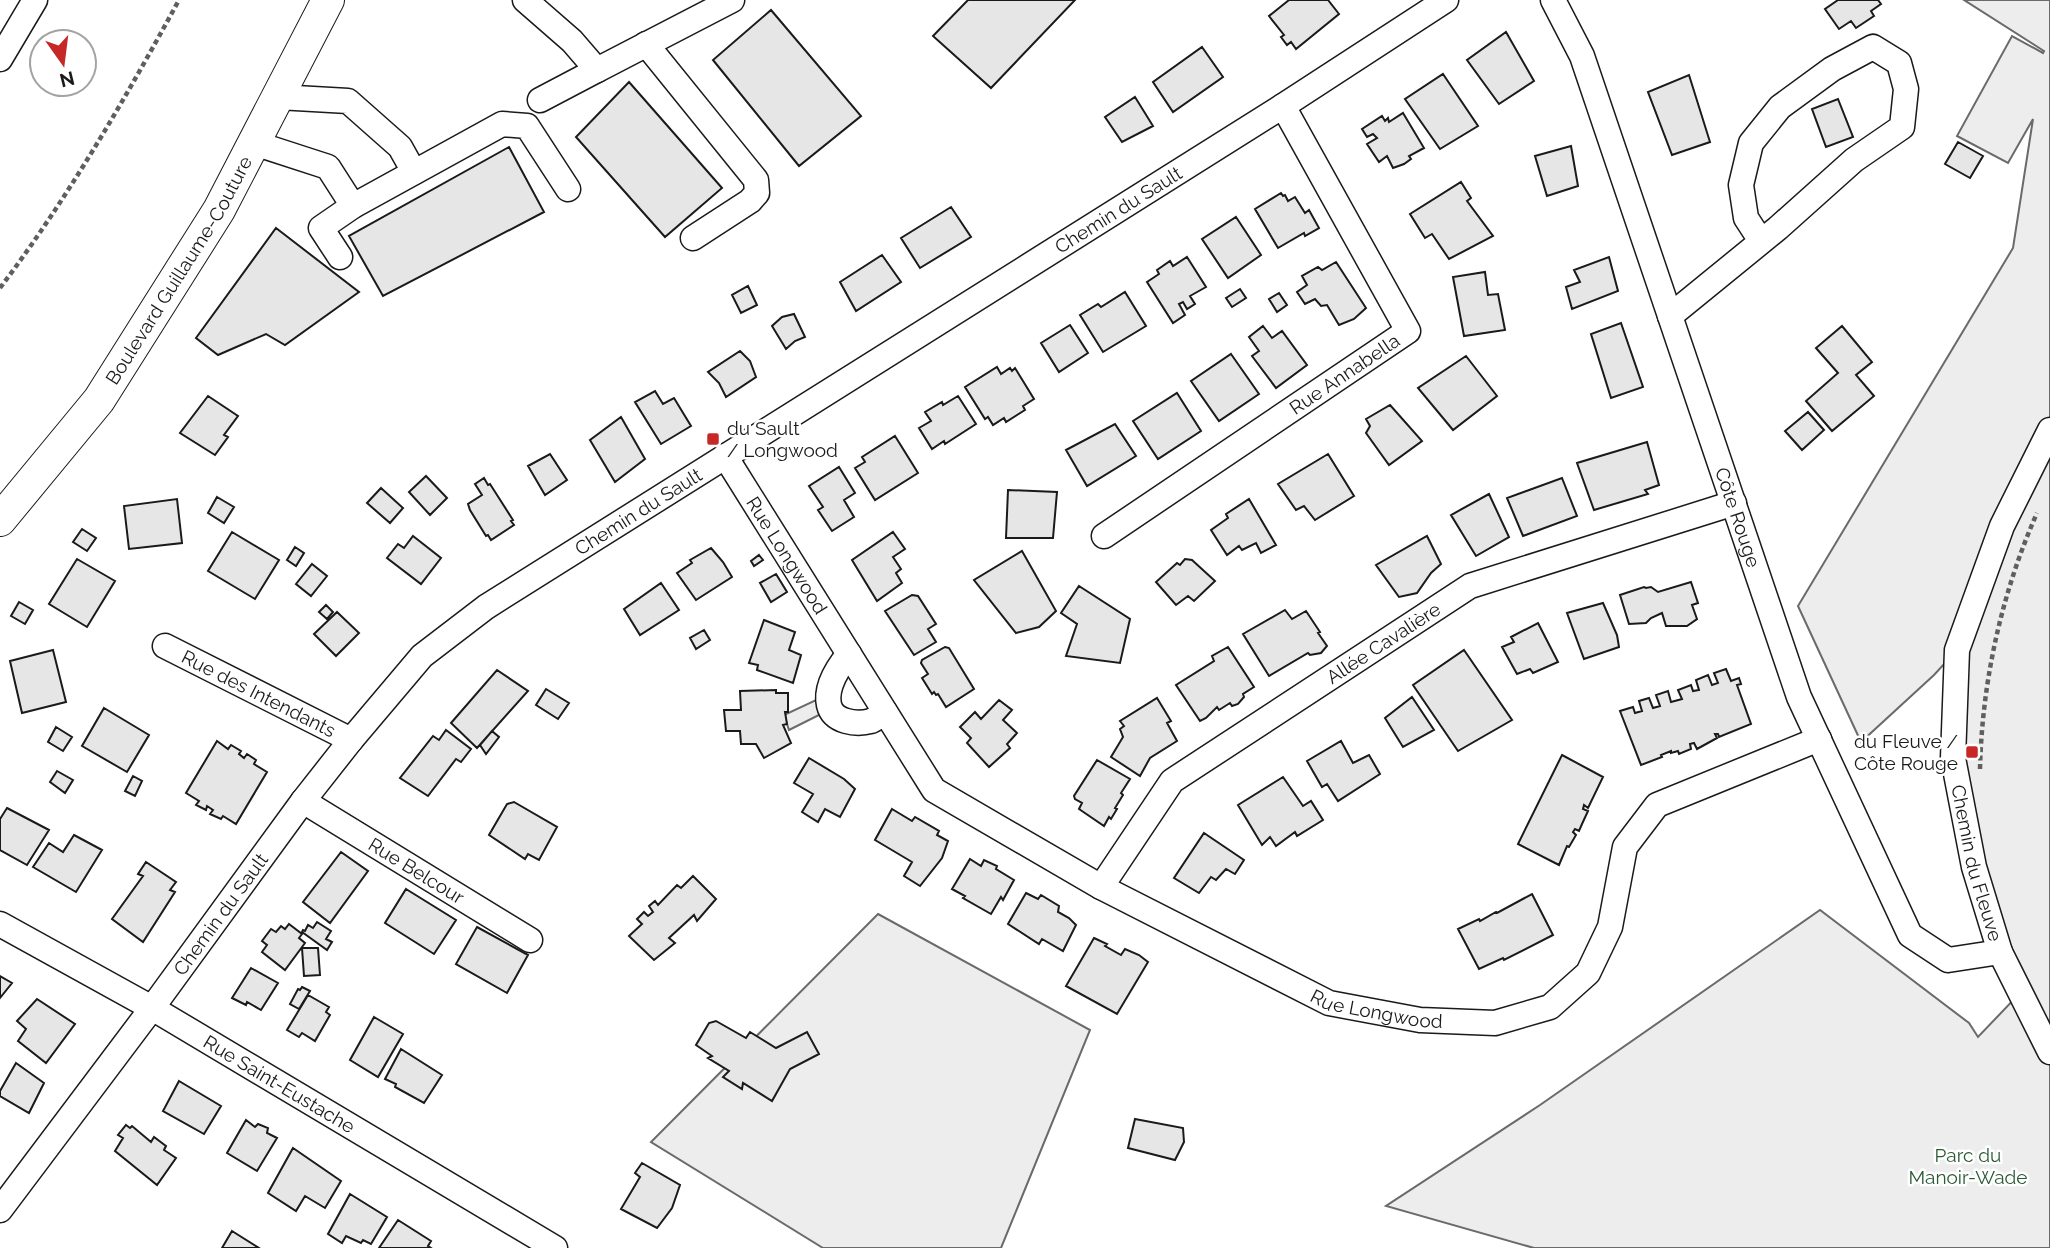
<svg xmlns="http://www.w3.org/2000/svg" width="2050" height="1248" font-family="Raleway,sans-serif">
<rect width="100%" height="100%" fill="#fff"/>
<path fill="#ededed" stroke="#6a6a6a" stroke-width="2" d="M1964 0H2050V1248H1534L1386 1206 1540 1105 1820 910 1969 1023 1978 1037 2020 993 1974 867 1956 651 1934 675 1861 742 1798 606 2013 248 2033 119 2008 163 1957 136 2012 36 2043 53 2044 51Z
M816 700 821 714 789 730 784 715Z
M878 914 1090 1030 1001 1248H823L651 1142Z"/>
<path fill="#e6e6e6" stroke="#1a1a1a" stroke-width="2" d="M968 0H1075L991 88 933 36Z
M1289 0H1328L1339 14 1296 49 1291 42 1287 45 1281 37 1284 35 1269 16Z
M1838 0H1878L1881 4 1871 11 1874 16 1856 28 1851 21 1839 29 1825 9Z
M771 10 861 116 799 166 713 60Z
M1506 32 1534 81 1499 104 1467 60Z
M1202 47 1223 77 1173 112 1153 82Z
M1443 74 1478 126 1440 149 1405 99Z
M1689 75 1710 142 1672 155 1648 92Z
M629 82 722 188 665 237 576 137Z
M1135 97 1153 126 1122 142 1105 117Z
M1838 99 1853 137 1826 147 1812 109Z
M1403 113 1424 148 1409 156 1411 159 1404 164 1393 168 1387 156 1379 162 1367 144 1377 138 1373 134 1367 137 1362 129 1382 116 1385 121 1388 118 1389 122Z
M1958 142 1983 156 1970 178 1945 164Z
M1571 146 1578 186 1547 196 1535 156Z
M509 147 544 212 383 296 349 236Z
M1461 182 1471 198 1467 201 1493 236 1449 259 1432 234 1425 238 1410 214Z
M1281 193 1283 196 1285 195 1288 201 1295 197 1305 213 1309 210 1319 228 1305 236 1304 233 1278 248 1255 209Z
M951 207 971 237 920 268 901 238Z
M1236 217 1261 255 1228 278 1202 239Z
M276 228 359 292 285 345 266 334 218 355 196 338Z
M882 255 901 282 856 311 840 282Z
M1187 257 1206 287 1190 296 1195 304 1187 309 1183 302 1179 304 1185 315 1173 323 1147 282 1159 274 1157 270 1170 261 1173 266Z
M1609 257 1618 291 1572 309 1566 287 1580 282 1574 270Z
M1336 262 1366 308 1354 319 1339 325 1327 305 1321 306 1315 299 1305 304 1297 292 1307 285 1302 276 1318 267 1322 270Z
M1485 272 1488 295 1498 294 1505 330 1464 336 1453 277Z
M748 286 757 305 741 313 732 295Z
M1240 289 1246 298 1232 307 1226 298Z
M1125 292 1146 326 1103 352 1080 315 1098 304 1101 307Z
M1279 293 1287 305 1277 312 1269 299Z
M794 314 805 337 795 341 786 349 772 326 782 317Z
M1621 323 1643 387 1611 398 1591 334Z
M1070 325 1088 353 1059 372 1041 343Z
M1263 326 1272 338 1282 331 1307 365 1276 388 1252 356 1259 351 1249 337Z
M1842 326 1872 362 1856 375 1874 396 1832 431 1806 401 1838 373 1816 348Z
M740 351 750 361 756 377 726 397 719 383 708 372Z
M1231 354 1259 394 1219 421 1191 381Z
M1466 356 1497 396 1453 430 1418 388Z
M997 367 1001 374 1010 368 1012 371 1015 368 1034 399 1023 406 1025 410 1006 422 1004 418 993 425 988 417 985 419 965 387Z
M655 391 663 404 674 398 691 426 661 444 635 402Z
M1177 393 1201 431 1158 459 1133 421Z
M208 396 238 416 224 435 228 437 215 455 180 433Z
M958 396 976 424 945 444 944 441 932 449 919 428 931 421 925 412 942 402 943 405Z
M1390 405 1422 441 1389 465 1366 433 1370 426 1366 419Z
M1808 412 1824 430 1802 450 1785 431Z
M621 417 645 459 615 482 590 440Z
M1115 424 1136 456 1087 486 1066 450Z
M895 436 918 473 875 500 855 468 865 462 862 457Z
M1647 442 1659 485 1645 490 1648 494 1594 510 1577 463Z
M550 454 567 480 545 495 528 466Z
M1328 454 1354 496 1315 520 1304 506 1296 510 1278 484Z
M839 467 855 493 844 500 854 517 832 531 818 510 823 507 809 486Z
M426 476 447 498 430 515 409 492Z
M484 478 488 485 490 484 513 520 511 521 514 525 491 540 488 535 486 536 470 510 468 504 482 495 475 484Z
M1562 478 1577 516 1523 536 1507 498Z
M381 488 403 508 390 523 367 503Z
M1008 490 1057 492 1053 538H1006Z
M1489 494 1509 537 1476 556 1451 515Z
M217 497 234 507 224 523 208 513Z
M177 499 182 543 129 549 124 506Z
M1249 499 1276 545 1261 553 1256 543 1242 550 1239 546 1227 555 1211 530 1228 518 1226 514Z
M82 529 96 538 87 551 73 542Z
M232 532 279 560 255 599 208 571Z
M893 532 905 549 893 557 901 569 896 573 902 583 877 601 852 560Z
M413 536 441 558 421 584 387 558 398 544 404 548Z
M1427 536 1441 564 1431 573 1417 593 1399 597 1376 565Z
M295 547 304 553 296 566 287 560Z
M711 548 723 562 732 577 696 600 677 573 692 563 690 560Z
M1022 551 1056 611 1039 627 1016 633 974 580Z
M759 555 763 560 754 566 751 561Z
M77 559 115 581 87 627 49 604Z
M1185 559 1192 560 1215 581 1194 601 1188 596 1176 605 1156 582 1177 563 1180 565Z
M312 564 327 576 311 596 296 584Z
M776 574 787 592 771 602 760 583Z
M1691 582 1698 603 1692 605 1697 619 1687 626H1666L1662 613 1651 618 1646 623 1629 624 1620 595 1644 587 1646 588 1651 587 1658 592Z
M661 583 679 610 640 635 624 609Z
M1079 586 1130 619 1120 663 1066 656 1077 624 1061 613Z
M912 595 918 596 936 624 928 629 936 642 914 655 885 611Z
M19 602 33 610 25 624 11 616Z
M1603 603 1617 635 1619 647 1584 659 1567 613Z
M326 605 333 612 327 619 319 612Z
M1285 610 1292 619 1306 611 1320 632 1318 633 1327 646 1321 653 1310 655 1308 653 1269 676 1243 634Z
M337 612 359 633 336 656 314 634Z
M764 620 795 632 789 650 801 655 793 683 757 670 758 665 749 663Z
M1538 623 1558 662 1533 673 1530 669 1517 674 1502 647 1514 642 1511 637Z
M704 630 710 640 696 649 690 638Z
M945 647 949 648 974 689 946 707 938 694 936 695 934 692 932 694 922 678 928 674 921 663 922 660Z
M1228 647 1254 687 1243 694 1244 697 1238 704 1232 706 1230 703 1219 710 1217 707 1206 718 1200 721 1176 685 1214 661 1212 656Z
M53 650 66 702 22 713 10 661Z
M1464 650 1512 720 1458 751 1413 685Z
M1726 669 1731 681 1739 678 1741 684 1737 685 1751 724 1719 737 1718 734H1715L1717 738 1697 749 1694 743 1690 744 1691 749 1679 754 1678 751 1671 753V751L1661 755 1662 757 1641 765 1620 711 1633 707 1635 713 1642 711 1639 701 1649 698 1653 708 1660 706 1656 695 1668 691 1671 702 1682 699 1678 690 1691 685 1693 691 1699 690 1696 680 1708 675 1712 685 1718 683 1714 673Z
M497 670 528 691 477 748 451 723Z
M546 689 569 703 558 719 536 705Z
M776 690V693H788V712H785L787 724 783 725 791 743 764 758 756 744H741L740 731H726L724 710H741L740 691Z
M1412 697 1434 730 1403 747 1385 718Z
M1157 698 1171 721 1167 723 1177 741 1150 758 1140 776 1111 757 1123 737 1120 729 1124 726 1120 721Z
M999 700 1012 710 1003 720 1017 733 1007 744 1010 748 989 767 967 743 971 738 960 727 975 712 981 719Z
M104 708 149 735 127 772 82 746Z
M56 727 72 737 63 751 48 742Z
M446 730 471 749 461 762 456 759 428 796 400 778 433 736 439 740Z
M492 731 499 737 486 754 480 745Z
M217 741 228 749 231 745 241 751 239 754 244 758 247 754 256 760 254 764 267 772 236 824 223 816 221 819 210 814 213 810 207 806 206 810 196 805 199 801 186 793Z
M1341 741 1353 763 1369 755 1380 774 1338 801 1327 784 1322 787 1307 761Z
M1562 755 1603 777 1588 808 1584 805 1583 809 1588 811 1582 824 1579 831 1575 829 1573 832 1576 835 1569 847 1567 846 1559 865 1518 844Z
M809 758 844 779 855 789 840 817 825 809 818 822 802 812 813 794 794 783Z
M1097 760 1130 779 1121 793 1123 795 1115 808 1117 809 1111 819 1109 817 1104 826 1079 809 1082 803 1075 799 1074 796Z
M57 771 73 780 65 793 50 782Z
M133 776 142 781 135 796 125 791Z
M1283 777 1303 806 1311 801 1323 820 1297 836 1295 832 1276 846 1270 837 1262 845 1238 805Z
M514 802 557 827 539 860 528 854 525 859 489 835 507 804Z
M7 808 49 830 27 865 0 850V819Z
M892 809 912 821 915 817 939 831 937 835 948 841 942 858 920 886 904 876 912 862 875 840Z
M1204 833 1244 860 1235 874 1226 869 1216 880 1211 877 1199 893 1174 878Z
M74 835 102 850 76 892 33 867 49 843 63 852Z
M341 852 368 871 330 923 303 902Z
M970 859 981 866 984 860 997 866 996 869 1014 880 1003 900 1001 897 991 914 963 898 965 896 952 889Z
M146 862 176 882 170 890 175 892 143 942 112 919 143 876 138 874Z
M693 876 716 899 697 921 694 915 669 938 675 943 654 960 629 936 642 924 637 919 644 912 648 916 653 912 649 906 655 901 658 905 677 885 681 888Z
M406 889 456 920 434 954 385 923Z
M1026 893 1038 899 1041 895 1059 906 1058 912 1069 918 1076 925 1063 951 1042 939 1039 944 1008 924Z
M1532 894 1553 935 1504 960 1503 958 1479 969 1458 929 1479 919 1480 921 1496 912 1497 913Z
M317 922 331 931 326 939 332 942 327 950 302 932 303 930 305 931 308 925 313 928Z
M289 924 302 934 299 938 305 943 285 970 262 952 267 945 262 941 271 929 276 932 281 926 285 929Z
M477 927 528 955 507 993 456 964Z
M1094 938 1107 944 1105 946 1121 955 1125 949 1139 955 1148 962 1117 1014 1066 986Z
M302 948H318L320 975 304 976Z
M251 968 278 983 261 1010 247 1002 246 1005 232 998Z
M0 976 12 983 0 998Z
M302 987 310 991 299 1009 290 1004 298 989 300 990Z
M308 995 329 1007 326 1012 330 1015 315 1041 302 1033 299 1037 287 1030Z
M37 999 75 1024 46 1063 18 1041 26 1029 17 1021Z
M374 1017 403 1034 378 1077 350 1060Z
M716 1021 746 1038 750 1032 776 1048 807 1032 819 1054 790 1069 772 1101 743 1083 742 1089 723 1077 729 1071 708 1058 712 1056 696 1045 709 1023Z
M401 1049 442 1075 424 1103 395 1087 396 1084 385 1079Z
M16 1063 44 1083 29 1113 0 1096V1091Z
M179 1081 221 1106 204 1134 163 1111Z
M1135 1119 1183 1128 1184 1142 1175 1160 1128 1148Z
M246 1120 255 1127 258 1124 268 1128 267 1133 277 1138 257 1171 227 1153Z
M126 1125 130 1128 132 1126 151 1142 154 1137 166 1146 164 1150 176 1158 157 1185 115 1151 123 1138 118 1135Z
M293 1148 341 1181 325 1208 305 1196 296 1211 268 1193Z
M642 1163 680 1185 672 1208 657 1228 621 1209 640 1177 635 1173Z
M350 1194 387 1217 371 1244 363 1240 361 1243 346 1236 342 1243 328 1234Z
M398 1220 431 1241 428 1246 431 1248H379Z
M232 1231 259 1248H222Z"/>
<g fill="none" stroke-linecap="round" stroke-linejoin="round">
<g stroke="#1a1a1a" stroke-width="27">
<g id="minor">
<path d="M525 0 572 41 597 70 540 100"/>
<path id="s1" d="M1553 0 1582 56 1799 697 1910 935 1948 960 2000 952"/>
<path d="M646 44 756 180 757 193 750 201 693 238"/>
<path d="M0 59 35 0"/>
<path d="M597 70 732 0"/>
<path d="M278 97 348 101 400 147 414 172"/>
<path d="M254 143 328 167 353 206"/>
<path d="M340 257 321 228 353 206 502 124 527 126 568 189"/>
<path d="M1670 316 1778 228 1854 160 1902 127 1906 89 1899 63 1873 47 1832 69 1780 107 1751 143 1741 185 1746 218 1761 241"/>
<path id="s2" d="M2050 430 2002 526 1957 650 1953 758 1974 867 2000 952 2050 1052"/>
<path id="s3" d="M725 456 934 790 1101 887 1329 1003 1420 1020 1495 1023 1550 1007 1588 973 1610 927 1625 847 1657 805 1819 739"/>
<path id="s4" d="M1104 536 1408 331 1283 106"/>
<path id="s5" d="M165 646 351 740"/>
<path d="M849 654C839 666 825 687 829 705 833 722 856 725 871 721 876 719 881 715 885 712"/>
<path id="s6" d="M303 801 530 940"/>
<path id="s7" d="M1101 887 1172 781 1470 586 1734 503"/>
<path id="s8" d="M0 924 152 1008 555 1248"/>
<path id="s9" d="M0 1210 152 1008 303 801 351 740 422 656 486 607 1283 106 1446 0"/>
</g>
</g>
<g stroke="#1a1a1a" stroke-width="34">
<g id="major">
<path id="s10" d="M0 520 99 400 219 210 328 0"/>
</g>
</g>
<path stroke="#5f5f5f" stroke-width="4.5" stroke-dasharray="5 3.5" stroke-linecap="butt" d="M0 288C68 198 125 99 179 0
M1980 769C1982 681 2002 592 2037 513"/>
<use href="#minor" stroke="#fff" stroke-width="24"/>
<use href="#major" stroke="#fff" stroke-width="32"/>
</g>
<g fill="#c62828" stroke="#fff" stroke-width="2.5">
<rect x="706" y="432" width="14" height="14" rx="3.5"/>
<rect x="1965" y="745" width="14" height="14" rx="3.5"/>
</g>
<g text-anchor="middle" stroke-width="5" stroke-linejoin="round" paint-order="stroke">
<g font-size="19" fill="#1a1a1a" stroke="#fff">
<text dy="7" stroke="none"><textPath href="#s9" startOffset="1524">Chemin du Sault</textPath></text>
<text dy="7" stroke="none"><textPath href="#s10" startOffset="308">Boulevard Guillaume-Couture</textPath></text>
<text dy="7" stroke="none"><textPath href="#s4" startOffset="290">Rue Annabella</textPath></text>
<text dy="7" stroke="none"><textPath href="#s9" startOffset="957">Chemin du Sault</textPath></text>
<text dy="7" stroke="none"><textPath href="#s1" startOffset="550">Côte Rouge</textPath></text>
<text dy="7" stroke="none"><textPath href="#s3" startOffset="117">Rue Longwood</textPath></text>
<text dy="7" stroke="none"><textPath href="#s7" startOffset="380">Allée Cavalière</textPath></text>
<text dy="7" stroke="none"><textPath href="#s5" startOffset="105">Rue des Intendants</textPath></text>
<text dy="7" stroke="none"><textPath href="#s2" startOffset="455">Chemin du Fleuve</textPath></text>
<text dy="7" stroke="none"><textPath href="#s6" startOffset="133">Rue Belcour</textPath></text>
<text dy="7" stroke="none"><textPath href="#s9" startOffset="369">Chemin du Sault</textPath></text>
<text dy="7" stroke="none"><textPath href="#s3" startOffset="891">Rue Longwood</textPath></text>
<text dy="7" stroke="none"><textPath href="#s8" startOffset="322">Rue Saint-Eustache</textPath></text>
</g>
<g font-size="19" fill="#1a1a1a" stroke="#fff" text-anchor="start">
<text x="727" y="435">du Sault<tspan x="727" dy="22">/ Longwood</tspan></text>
<text x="1958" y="748" text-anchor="end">du Fleuve /<tspan x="1958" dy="22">Côte Rouge</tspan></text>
</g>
<g font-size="19" fill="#2b5a34" stroke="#fff">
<text x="1968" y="1162">Parc du<tspan x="1968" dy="22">Manoir-Wade</tspan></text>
</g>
</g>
<g transform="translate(63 63) rotate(166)"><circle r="33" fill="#ffffff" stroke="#a3a3a3" stroke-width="2"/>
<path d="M0-5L12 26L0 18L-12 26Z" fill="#c62828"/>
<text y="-10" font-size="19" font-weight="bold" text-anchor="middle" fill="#1a1a1a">N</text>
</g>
</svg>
